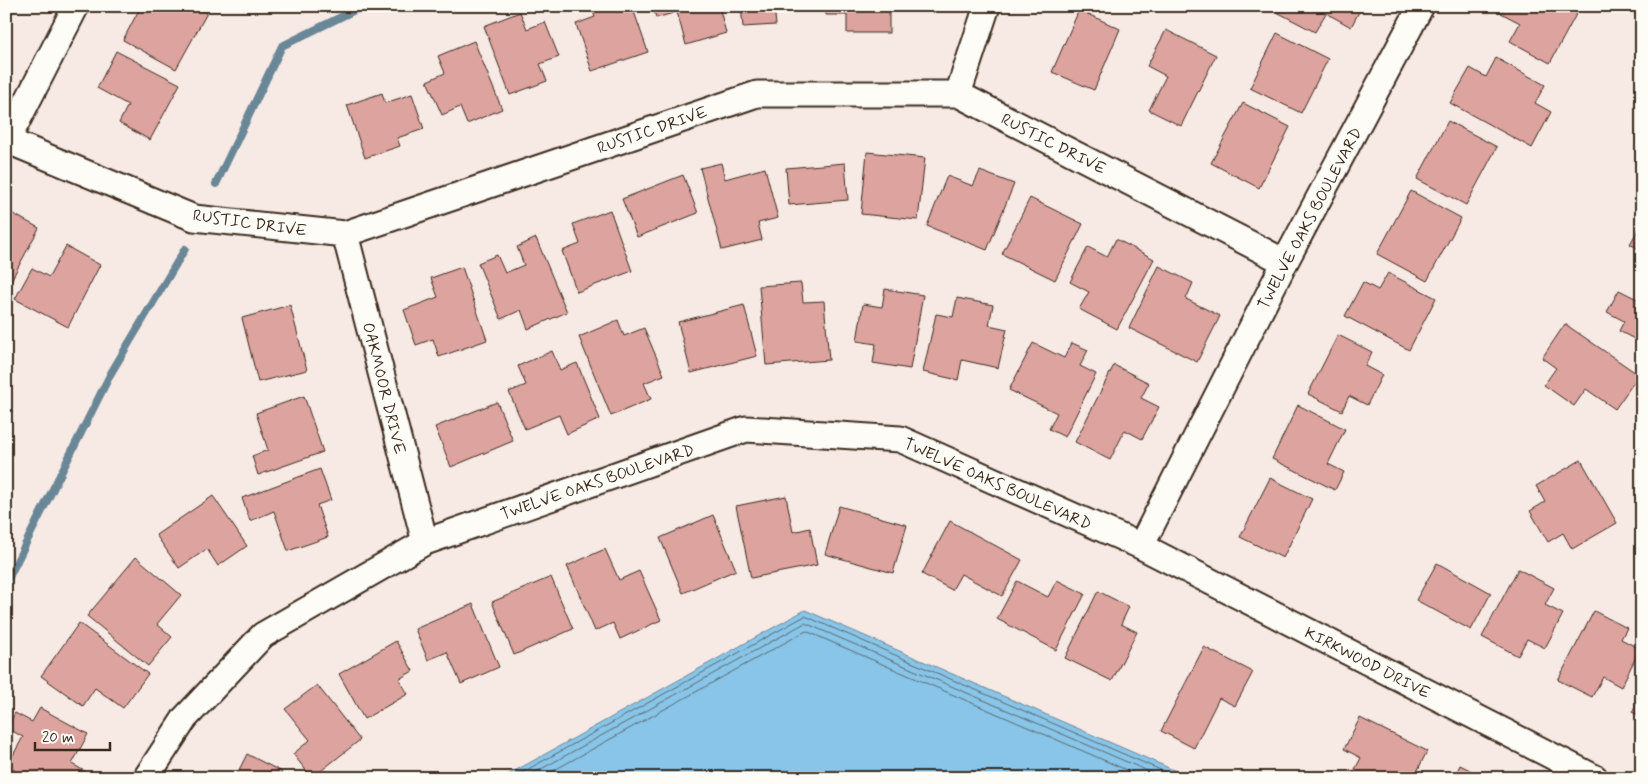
<svg xmlns="http://www.w3.org/2000/svg" width="1648" height="784" font-family="Mynerve,sans-serif">
<rect width="100%" height="100%" fill="#f7eae5"/>
<filter id="ink" filterUnits="userSpaceOnUse"><feTurbulence type="fractalNoise" baseFrequency=".02" numOctaves="2"/><feDisplacementMap in="SourceGraphic" scale="10" xChannelSelector="R" yChannelSelector="G"/><feConvolveMatrix kernelMatrix="1 2 1 2 8 2 1 2 1" color-interpolation-filters="sRGB"/></filter>
<g filter="url(#ink)">
<path fill="#88c5e8" stroke="#698797" d="M805 610 1192 778H502Z"/>
<g fill="none" stroke-linecap="round" stroke-linejoin="round">
<path stroke="#5a686f" stroke-width="1" d="M512 778 805 616 1179 778
M525 778 805 623 1164 778
M540 778 806 631 1145 778"/>
<path stroke="#698797" stroke-width="8" d="M216 184 282 46 363 6
M6 583 111 373 185 249"/>
</g>
<path fill="#dda39f" stroke="#3b2a1e" d="M141 6H194L207 13 176 69 123 40Z
M591 6H632L648 52 592 71 576 24 595 17Z
M653 6H719L726 33 686 45 677 12 656 18Z
M741 6H774L776 25 743 27Z
M826 6H889V33H847V15H826Z
M1280 6H1362L1351 27 1326 13 1315 32 1277 12Z
M1505 6H1579L1580 7 1550 63 1510 41 1520 23 1501 13Z
M1079 10 1120 29 1094 90 1052 72Z
M520 12 527 29 545 22 559 57 540 64 547 81 510 95 484 26Z
M1166 30 1216 55 1181 126 1149 110 1166 76 1147 66Z
M1277 33 1328 59 1301 113 1250 88Z
M474 41 502 109 467 124 460 107 442 115 427 81 445 73 438 56Z
M116 51 180 84 150 140 119 123 128 105 97 88Z
M1496 58 1545 85 1535 103 1551 112 1532 148 1450 103 1470 68 1486 77Z
M382 93 385 103 412 94 424 129 397 138 400 146 365 158 347 105Z
M1243 103 1290 127 1259 188 1211 163Z
M1448 121 1497 147 1466 205 1417 179Z
M867 152 925 158 918 220 861 214Z
M721 163 725 179 765 168 778 218 758 223 762 240 722 250 700 168Z
M845 163 848 200 789 205 786 168Z
M980 171 1014 184 987 250 927 226 947 176 973 186Z
M683 175 698 213 637 237 622 199Z
M1411 191 1461 218 1427 281 1377 254Z
M1030 198 1083 224 1055 280 1002 254Z
M6 210 39 228 6 290Z
M610 210 632 271 577 292 562 251 580 244 573 224Z
M1642 223V251L1630 244Z
M536 238 567 312 528 329 521 310 501 319 478 263 497 255 505 273 524 265 517 247Z
M1116 239 1154 259 1117 329 1079 309 1089 292 1070 282 1088 247 1107 257Z
M66 246 100 265 68 327 15 299 32 268 49 277Z
M1159 266 1193 283 1186 299 1220 316 1197 362 1129 328Z
M462 267 487 340 439 357 433 339 416 345 404 310 438 297 431 278Z
M1388 273 1436 298 1409 350 1345 316 1363 282 1378 290Z
M801 283 803 302 824 301 829 360 766 365 759 286Z
M885 289 923 295 910 369 873 363 876 344 857 341 863 304 882 307Z
M1619 290 1639 300 1642 295V343L1619 331 1624 321 1607 312Z
M957 298 993 305 989 325 1007 329 998 368 962 360 958 380 923 372 936 314 953 317Z
M290 305 307 370 258 382 242 318Z
M744 305 757 356 691 373 678 322Z
M618 320 624 336 644 328 664 375 644 383 651 399 611 416 579 337Z
M1565 324 1639 375 1615 409 1586 389 1574 406 1544 385 1556 368 1542 358Z
M1338 335 1372 352 1365 366 1382 375 1367 405 1349 396 1342 411 1308 394Z
M1033 343 1064 358 1072 343 1088 350 1080 366 1096 374 1065 437 1049 429 1057 413 1009 390Z
M552 351 560 370 577 363 600 419 567 434 559 415 525 429 509 392 526 385 518 366Z
M1114 365 1149 383 1141 398 1159 407 1142 439 1125 430 1110 460 1075 442Z
M304 396 323 452 258 475 252 456 268 450 256 413Z
M497 402 513 441 451 467 435 427Z
M1298 405 1345 429 1328 464 1344 472 1335 490 1272 459Z
M1581 460 1617 523 1572 549 1563 533 1548 542 1530 511 1545 502 1536 486Z
M320 469 331 500 317 505 328 537 288 551 274 511 250 521 242 498Z
M1270 478 1312 499 1283 558 1240 537Z
M213 496 247 546 218 566 207 549 179 568 156 535Z
M786 496 793 532 810 528 817 565 751 578 736 506Z
M839 506 907 525 893 573 825 554Z
M713 515 736 570 683 593 660 538Z
M950 521 1022 560 1002 596 961 574 952 590 922 574Z
M605 549 619 580 639 571 661 620 620 639 613 623 595 631 567 566Z
M136 557 181 595 157 624 172 637 148 666 87 616Z
M1437 563 1491 593 1471 630 1416 600Z
M1518 569 1554 588 1545 605 1563 614 1545 648 1527 639 1518 656 1482 637Z
M551 577 573 629 514 655 492 602Z
M1057 580 1085 594 1056 650 997 619 1017 581 1048 597Z
M1098 591 1129 607 1121 624 1137 632 1112 681 1065 658Z
M473 604 499 667 461 684 447 652 428 660 415 629Z
M1594 611 1627 628 1621 639 1640 649 1621 687 1603 677 1592 697 1558 680Z
M79 623 148 674 123 708 95 688 83 706 41 676Z
M396 641 413 671 399 679 408 694 364 719 339 674Z
M1204 647 1253 672 1235 706 1219 698 1194 748 1161 731Z
M317 685 360 740 312 778 293 754 310 740 285 709Z
M1642 694V717L1632 712Z
M40 708 88 734 72 764 88 773 86 778H28L7 766 23 737 7 728 15 713 32 722Z
M1360 718 1427 751 1414 778H1361L1353 773 1361 758 1344 749Z
M247 754 282 772 279 778H235Z
M1460 765 1486 778H1454Z"/>
<g fill="none" stroke-linecap="round" stroke-linejoin="round">
<g stroke="#3b2a1e" stroke-width="29">
<path id="minor" d="M958 94 987 6
M6 140 194 218 345 234 757 94H958L1285 262
M7 141 76 6
M345 234 425 542
M1141 546 1285 262 1421 6
M146 778 185 718 263 635 425 542 746 429 900 439 1141 546 1595 778"/>
</g>
<use href="#minor" stroke="#fdfcf7" stroke-width="25"/>
</g>
</g>
<g text-anchor="middle" stroke-width="5" stroke-linejoin="round" paint-order="stroke">
<g font-size="16" fill="#3b2a1e" stroke="#fdfcf7">
<text transform="translate(652 129) rotate(-19)" y="6">RUSTIC DRIVE</text>
<text transform="translate(1054 143) rotate(27)" y="6">RUSTIC DRIVE</text>
<text transform="translate(1309 218) rotate(-62)" y="6">TWELVE OAKS BOULEVARD</text>
<text transform="translate(250 222) rotate(8)" y="6">RUSTIC DRIVE</text>
<text transform="translate(385 388) rotate(76)" y="6">OAKMOOR DRIVE</text>
<text transform="translate(597 481) rotate(-19)" y="6">TWELVE OAKS BOULEVARD</text>
<text transform="translate(998 483) rotate(24)" y="6">TWELVE OAKS BOULEVARD</text>
<text transform="translate(1368 662) rotate(27)" y="6">KIRKWOOD DRIVE</text>
</g>
</g>
<rect width="1648" height="784" fill="none" stroke="#fdfcf7" stroke-width="25"/>
<rect x="12" y="12" width="1623" height="759" fill="none" stroke="#3b2a1e" stroke-width="2" filter="url(#ink)"/>
<path d="M35 742v8h75v-8" fill="none" stroke="#3b2a1e" stroke-width="2.5"/>
<text x="42" y="742" font-size="15" fill="#3b2a1e" stroke="#fdfcf7" stroke-width="4" paint-order="stroke">20 m</text>
</svg>
